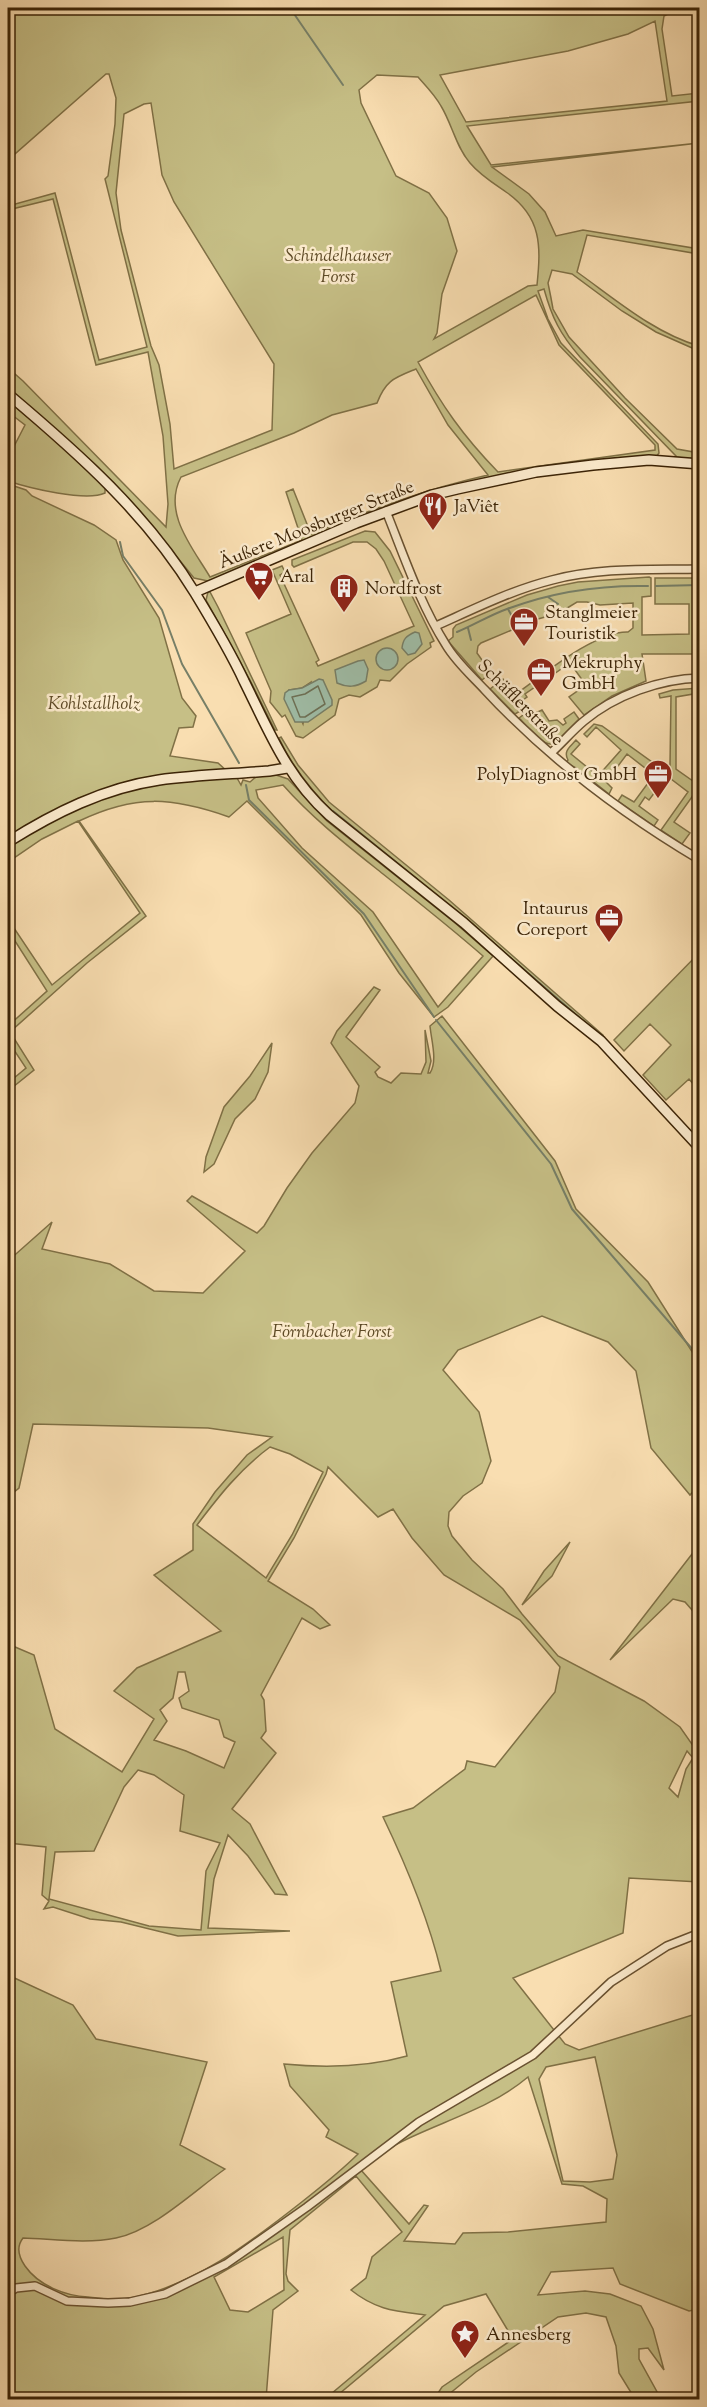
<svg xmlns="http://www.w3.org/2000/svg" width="707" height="2407" font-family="'Sorts Mill Goudy',serif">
<rect width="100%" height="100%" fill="#f9deb1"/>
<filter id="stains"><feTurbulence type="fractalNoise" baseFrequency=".00333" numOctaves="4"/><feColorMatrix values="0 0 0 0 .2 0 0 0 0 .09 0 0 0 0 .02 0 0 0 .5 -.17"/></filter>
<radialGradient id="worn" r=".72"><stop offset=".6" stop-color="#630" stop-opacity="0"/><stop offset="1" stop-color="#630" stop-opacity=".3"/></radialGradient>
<path fill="#c6bf86" stroke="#807146" stroke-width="1.5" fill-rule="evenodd" d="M8 8H680L664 16 662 29 672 96 699 93V101L467 126 491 165 699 143 492 167 529 194 545 212 556 236 583 230 699 249V254L587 235 577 272C615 299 654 333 699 346V351L656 332 622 311 572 274 552 270 548 283 551 298 553 309 569 337 625 398 677 449 699 453V461L677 457 580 357C560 334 552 318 544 289L538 291 548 319 561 343 658 444 659 453 656 457 461 486 220 577 208 581 194 578 138 509 98 467 8 388V368L23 381 166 527 168 504 163 436 148 352 96 365 53 199 8 210V206L55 193 99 360 147 347 105 179 108 176 115 124 116 98 109 74H106L8 160ZM655 21 667 101 466 122 440 75 568 51 628 34ZM377 75 418 77C426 86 435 95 441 106 452 124 456 147 470 163 480 175 493 183 506 192 542 217 541 246 537 285L528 286 434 339 437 333 442 294 457 251 447 218 429 193 396 176 361 103 359 90ZM151 103 162 175 174 202 274 364 272 430 174 469 170 424 159 365 151 346 121 230 116 193 124 114 144 104ZM536 295 559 345 655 445V450L498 472C463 436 442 406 418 362ZM416 369 448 425 488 475C426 489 370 510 311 534L293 489 286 492 302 540 210 577C193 548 162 513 181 477L294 433 332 415 377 403C386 380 394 378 416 369Z
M8 401 62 446 105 488V493C86 502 29 488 8 481V458L25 425 8 412Z
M8 484 26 490 32 496 94 525 116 540 123 560 159 618 182 698 196 716 193 727 179 728 170 756 218 763 230 774 129 783 8 839Z
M365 531 375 532 390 551 434 641 430 643 431 647 407 664 390 681 380 680 377 687 360 697 349 695 339 699 335 715 303 738 296 736 285 715 282 717 270 702 271 691 246 633 291 614 272 570 282 566 285 572 280 575 319 660 316 662 318 666 414 626 384 561 376 549 367 542H353L294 567 292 565V560ZM311 682 303 724 289 690 302 688Z
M649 577 651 578V596L642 597V635L689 634V604H655V578H699V604L694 605 693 654H642L646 681 612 696 584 715 569 697 586 685 570 663 525 694 527 697 519 703 529 716 542 710 549 721 557 720 563 725 566 723 564 719 574 712 579 719 554 744C540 746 529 728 519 718L523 715 520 711 515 714 490 689 503 679 516 694C543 675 595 631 628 632L633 628V603L600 605 587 602H577L559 613 538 619 481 643 478 646 477 653 489 670 488 675 482 680 448 641 453 637V629L456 625 527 595 558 586 578 582Z
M208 592H210L218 607 277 730H275L250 680 206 600Z
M699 688V693L676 697V769L700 786 699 797 694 794 674 822 690 833 682 844 661 830 688 792 667 776 649 800 645 797 639 806 658 820 654 826 618 801 622 795 634 802 654 775 627 754 606 782 612 788 609 794 576 768 566 763 568 760C563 751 570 747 576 740L580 744 571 754 598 776 621 750 596 727 587 737 584 734 594 724 602 726 659 767 670 765 671 696 660 698 659 694 673 690Z
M281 737 298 765 329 802 449 900 603 1035V1038L339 818C314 794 293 769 279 738Z
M276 775 288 779 327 821 454 922 493 956 448 1007 434 1017 399 973 361 915 247 801 229 817C172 797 135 794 79 821L146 916 87 963 10 1032 34 1070 8 1091V1083L26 1068 8 1041V1026L47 991 8 930V919L52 985 140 913 78 821 42 839 8 862V847C43 826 79 803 119 792 157 782 195 780 234 777L237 778 241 785 243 780 250 782 257 776ZM283 785C313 819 348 846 383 874 417 901 451 928 483 956L438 1007 373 912 302 848 258 798 256 790Z
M699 953V1091L689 1079 666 1100 643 1075 671 1045 650 1024 624 1051 614 1040Z
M374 987 380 990 346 1037 380 1067 375 1072 378 1077 391 1083 401 1073 421 1074 426 1062 425 1030 431 1061 428 1073H430C438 1061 431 1039 430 1026L442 1016 555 1161 576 1209 648 1282 698 1361 697 1353 699 1351V1489L697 1487 690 1495 651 1448 636 1371 608 1342 542 1316 458 1350 443 1370 479 1412 491 1461 482 1483 463 1496 449 1512 448 1526 452 1536 472 1560 503 1589 522 1614 558 1656 644 1701 680 1727 696 1750 699 1752V1882L629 1878 623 1933 513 1978 565 2044 579 2050 699 2013V2309L689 2311 620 2284 613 2268 551 2272 538 2295 585 2291 610 2294 641 2306 653 2329 664 2370 648 2348 639 2349V2359L661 2399H635L619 2373 616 2346 606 2317 586 2313 558 2317 476 2372 443 2399H434L442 2387 513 2339 486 2294 444 2306 333 2399H325L425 2315C395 2311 376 2310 351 2290L366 2278 372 2257 402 2232 356 2176 290 2230 286 2274 288 2281 298 2291 273 2310 266 2399H8V1975L73 2005 96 2039 207 2062 180 2145 225 2169C194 2191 154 2230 116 2238 87 2244 53 2239 23 2238 16 2247 18 2256 25 2266 39 2286 66 2296 88 2297 100 2298 113 2301 125 2299 192 2288 251 2242 303 2201 322 2186 341 2171 358 2154L326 2137 329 2130 290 2086 284 2064C325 2068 368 2067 407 2056L391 1982 441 1971C428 1917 407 1867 383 1817L413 1808 465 1769 467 1761 495 1767 555 1692 560 1667 520 1620 444 1575 412 1538 393 1509 378 1517 328 1467 326 1474 294 1538 268 1581 313 1609 330 1625 320 1629 302 1618 261 1695 264 1700 266 1731 261 1738 276 1753 232 1809 250 1824 287 1895 275 1894 248 1856 228 1835 214 1879 208 1928 290 1931 178 1936 121 1922 90 1919 53 1907 44 1909 49 1901 42 1895 46 1847 8 1843V1644L34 1655 55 1729 122 1772 154 1719 114 1691 137 1668 221 1631 154 1575 193 1550V1524L215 1492 247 1455 272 1437 208 1428 33 1424 19 1488 8 1497V1261L52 1222 42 1249 110 1264 154 1291 203 1293 245 1251 187 1201 192 1196 257 1233 264 1226 287 1188 312 1153 355 1103 359 1086 331 1043 337 1031ZM270 1447 290 1454 323 1472 292 1535 266 1578 197 1525C219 1496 240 1469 270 1447ZM178 1672H185L189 1691 179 1698 182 1708 219 1720 224 1737 235 1742 224 1768 186 1751 154 1740 167 1721 160 1710 173 1698ZM687 1751 693 1758 686 1769 678 1797 669 1788ZM138 1770 154 1775 184 1795 180 1831 220 1843 206 1871 201 1930 149 1926 49 1899 55 1852 94 1851 124 1787ZM595 2057 617 2155 613 2179 590 2182 563 2181 539 2079 546 2067ZM528 2077 562 2184 583 2186 607 2199 606 2222 508 2232 463 2233 455 2244 404 2241 428 2206 424 2205 409 2224 361 2170C372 2161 385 2150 399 2143 442 2121 490 2109 528 2077ZM283 2237 284 2290 248 2312 230 2310 214 2277Z
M272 1043 268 1072 255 1099 235 1119 214 1164 204 1172 206 1157 224 1107 250 1076Z
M570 1542 552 1576 522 1605 544 1571Z
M699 1545V1618L685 1602 673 1599 610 1660Z"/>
<path fill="#9fbda7" stroke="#777f67" stroke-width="1.5" d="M415 632 419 633 422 644 415 653 408 655 402 648C403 639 406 636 415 632Z
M376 659a11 11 0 1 1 22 0a11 11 0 1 1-22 0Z
M364 660 368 669 366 681C356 687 348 688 337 683L335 670 358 661Z
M319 679 323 680 332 700V705L308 722H295L284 699 285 693 289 690 302 688Z"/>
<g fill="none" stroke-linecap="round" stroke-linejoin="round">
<path stroke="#6d7056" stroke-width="1.5" d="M318 686 325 704 305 717H300L292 697 305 694Z"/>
<path stroke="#777f67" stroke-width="2" d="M290 8 343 85
M120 542 123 556 162 610 182 664 239 763
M656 586 700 585
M548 597 558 604
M508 609 514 620
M468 628 471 640
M457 632C474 625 490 615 507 609 552 592 601 585 648 586
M246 785 249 800 364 914 434 1017
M333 811 417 879
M490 940 588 1025
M436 1020 551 1164 572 1209 693 1350 700 1370"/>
<g stroke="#6a5231" stroke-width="10">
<path id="street" d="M386 511C404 556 420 604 446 645 456 662 472 676 485 690 547 757 621 813 700 860
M436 626C474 609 512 590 552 580 600 567 651 570 700 569
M551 753C562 743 572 731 584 721 615 695 660 679 700 678
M8 2293 16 2288 35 2286 67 2301 108 2303 130 2302 165 2294 226 2264 307 2207 419 2122 533 2055 611 1982 667 1946 700 1933"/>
</g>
<g stroke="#3b2306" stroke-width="12">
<path id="secondary" d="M8 394C78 453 147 514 195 593 212 621 230 651 244 681 269 731 286 776 329 815L464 923 557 1006 601 1041 700 1148
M195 592 356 523 432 495 457 489 536 472 593 465 649 460 700 464
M8 842C54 813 104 788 159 780 196 775 233 774 269 771L287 768"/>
</g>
<use href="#street" stroke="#fbeacc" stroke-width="7"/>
<use href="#secondary" stroke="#fbeacc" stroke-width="9"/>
</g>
<defs>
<g id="restaurant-pin" transform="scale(1.5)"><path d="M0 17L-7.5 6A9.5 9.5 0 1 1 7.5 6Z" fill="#8f2418" stroke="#fbeacc"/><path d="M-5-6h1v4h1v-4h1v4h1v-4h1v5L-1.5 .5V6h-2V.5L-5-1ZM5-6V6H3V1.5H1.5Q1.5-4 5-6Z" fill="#fff"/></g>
<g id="supermarket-pin" transform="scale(1.5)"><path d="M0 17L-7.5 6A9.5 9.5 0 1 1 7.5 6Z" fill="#8f2418" stroke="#fbeacc"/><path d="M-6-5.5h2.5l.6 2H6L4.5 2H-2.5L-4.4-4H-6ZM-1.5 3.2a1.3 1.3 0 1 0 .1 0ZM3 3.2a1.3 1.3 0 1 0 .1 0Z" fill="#fff"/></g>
<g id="building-pin" transform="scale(1.5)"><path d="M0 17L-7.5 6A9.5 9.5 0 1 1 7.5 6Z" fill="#8f2418" stroke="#fbeacc"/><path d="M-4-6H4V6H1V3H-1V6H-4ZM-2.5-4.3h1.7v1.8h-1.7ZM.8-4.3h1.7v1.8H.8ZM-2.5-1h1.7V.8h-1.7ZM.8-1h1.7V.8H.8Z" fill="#fff"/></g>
<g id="office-pin" transform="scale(1.5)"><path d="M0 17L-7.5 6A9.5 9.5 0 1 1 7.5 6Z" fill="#8f2418" stroke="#fbeacc"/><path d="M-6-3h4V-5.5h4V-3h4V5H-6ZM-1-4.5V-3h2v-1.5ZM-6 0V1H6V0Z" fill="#fff"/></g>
<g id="sight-pin" transform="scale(1.5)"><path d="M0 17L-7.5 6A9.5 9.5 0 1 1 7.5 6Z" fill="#8f2418" stroke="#fbeacc"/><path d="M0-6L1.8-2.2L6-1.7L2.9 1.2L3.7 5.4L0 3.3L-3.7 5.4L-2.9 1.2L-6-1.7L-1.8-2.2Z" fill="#fff"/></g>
</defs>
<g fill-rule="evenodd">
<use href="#restaurant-pin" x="433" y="506"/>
<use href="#supermarket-pin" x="259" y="576"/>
<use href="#building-pin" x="344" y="588"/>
<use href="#office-pin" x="524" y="622"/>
<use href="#office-pin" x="541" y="672"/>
<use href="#office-pin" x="658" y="774"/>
<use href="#office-pin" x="609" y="918"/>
<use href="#sight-pin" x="465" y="2334"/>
</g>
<g text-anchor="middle" stroke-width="5" stroke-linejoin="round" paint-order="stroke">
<g font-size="18" font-style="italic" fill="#5e4a26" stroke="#fbeacc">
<text x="338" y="261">Schindelhauser<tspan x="338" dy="21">Forst</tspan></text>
<text x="94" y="709">Kohlstallholz</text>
<text x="332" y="1337">Förnbacher Forst</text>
</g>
<g font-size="18" fill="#3b2306" stroke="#fbeacc" text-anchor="start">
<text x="454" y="512">JaViêt</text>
<text x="280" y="582">Aral</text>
<text x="365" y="594">Nordfrost</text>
<text x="545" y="618">Stanglmeier<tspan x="545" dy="21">Touristik</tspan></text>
<text x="562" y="668">Mekruphy<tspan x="562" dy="21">GmbH</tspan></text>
<text x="637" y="780" text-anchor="end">PolyDiagnost GmbH</text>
<text x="588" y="914" text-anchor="end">Intaurus<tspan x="588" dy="21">Coreport</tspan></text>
<text x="486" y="2340">Annesberg</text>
</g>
<g font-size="18" fill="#3b2306" stroke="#fbeacc">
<text transform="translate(316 524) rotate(-22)" y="6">Äußere Moosburger Straße</text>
<text transform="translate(521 702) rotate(45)" y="6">Schäfflerstraße</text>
</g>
</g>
<rect width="707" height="2407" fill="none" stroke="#f9deb1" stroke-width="30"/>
<rect x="9" y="9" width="689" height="2389" fill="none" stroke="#3b2306" stroke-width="3"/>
<rect x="15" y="15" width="677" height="2377" fill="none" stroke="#3b2306" stroke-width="1.5"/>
<rect width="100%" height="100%" filter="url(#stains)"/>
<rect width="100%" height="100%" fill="url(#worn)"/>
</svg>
